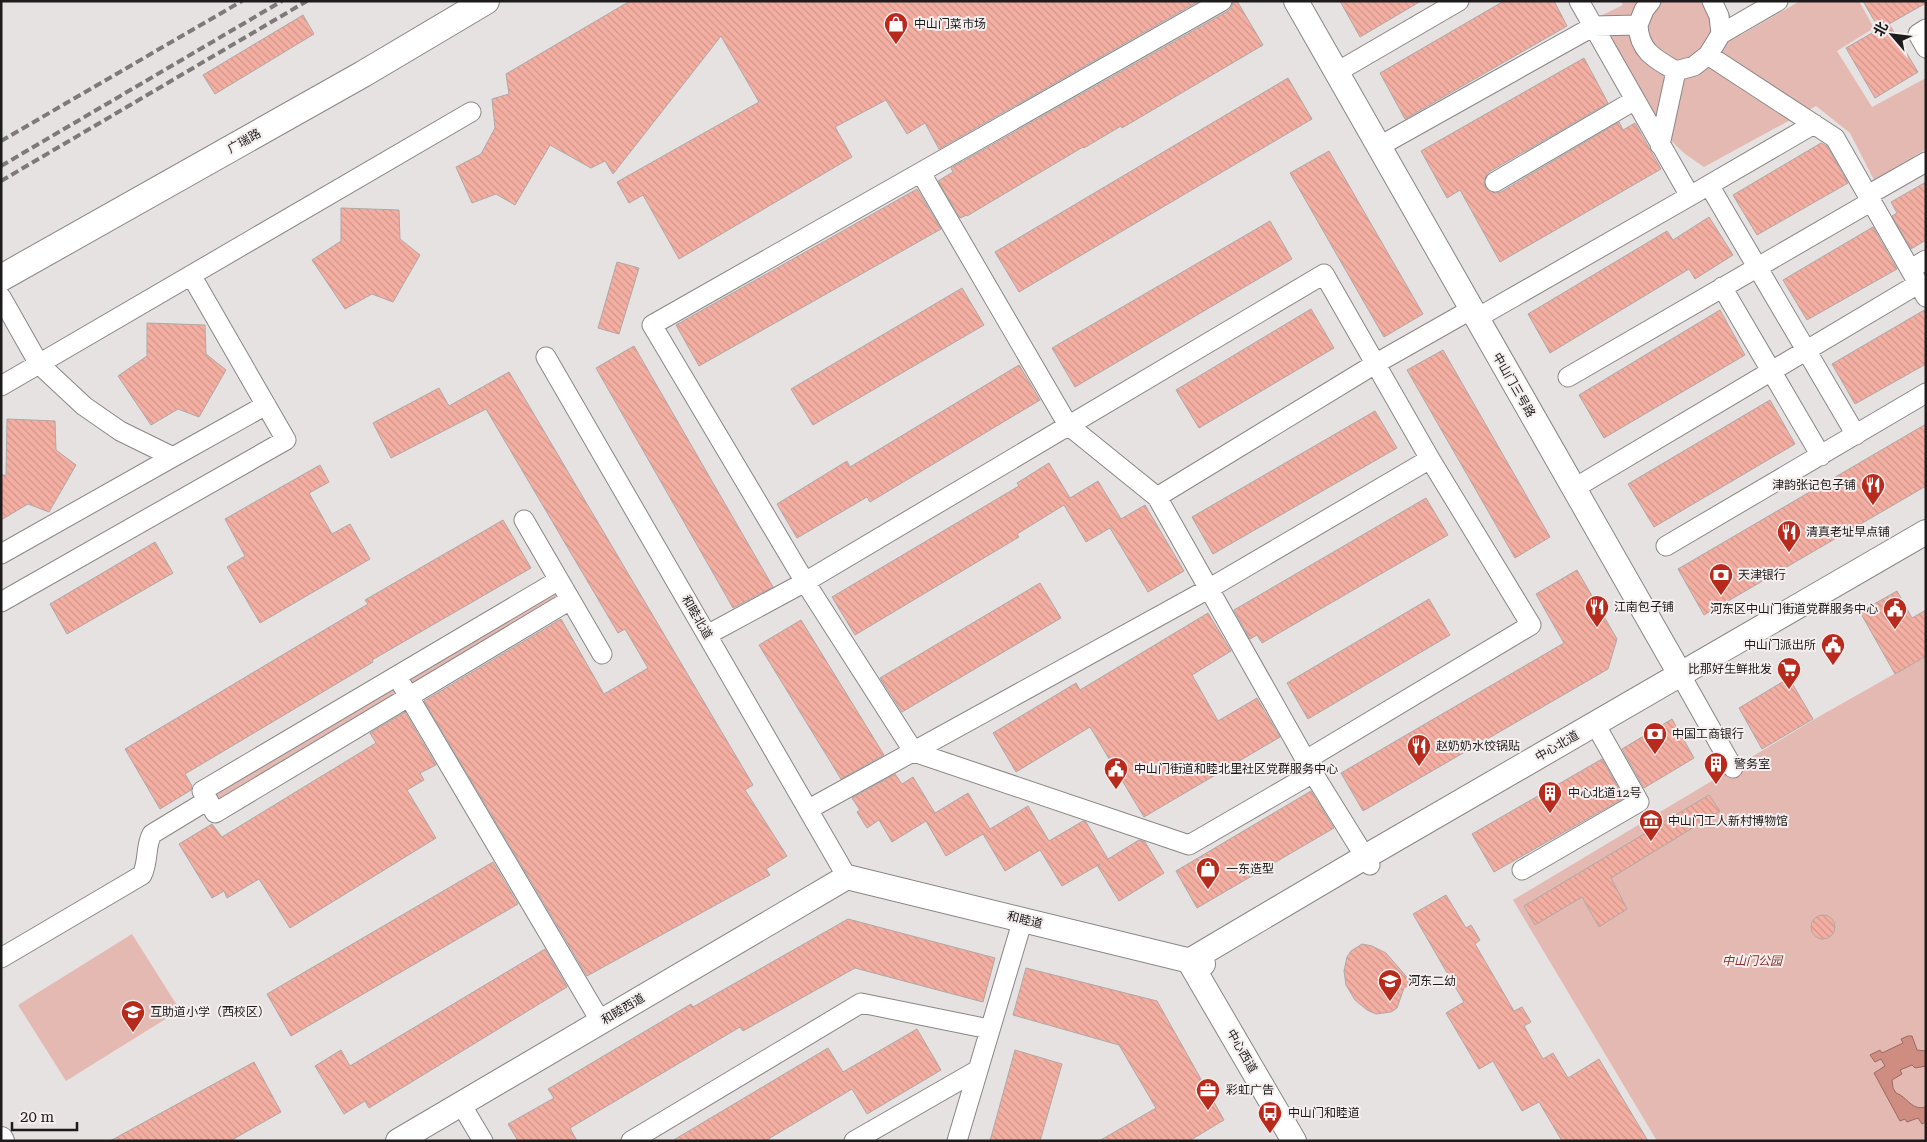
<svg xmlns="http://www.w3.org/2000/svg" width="1927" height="1142" font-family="'Roboto Serif','Noto Sans SC',serif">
<defs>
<pattern id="building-back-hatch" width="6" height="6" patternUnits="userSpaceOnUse" patternTransform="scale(1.25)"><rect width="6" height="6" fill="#f4afa2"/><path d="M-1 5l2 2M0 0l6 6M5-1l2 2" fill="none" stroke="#d1968b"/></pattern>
</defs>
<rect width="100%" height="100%" fill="#e6e2e1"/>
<path fill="#e4b9b2" d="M1621 1H1721L1730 15 1741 35 1800 1H1859L1874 28 1837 51 1872 107 1926 78V149L1874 180 1850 133 1816 106 1704 167 1685 154 1658 128 1598 17 1623 5Z
M554 582 567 595 215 813 207 788Z
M1926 656V1141H1657L1513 900 1820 716Z
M132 934 180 1010 66 1081 18 1005Z"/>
<path fill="#cf8c80" stroke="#9a6a62" d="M1908 1036H1912L1917 1050 1926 1051V1066L1915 1068 1912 1065 1900 1070 1902 1074 1892 1080 1893 1088 1896 1093C1908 1097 1911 1111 1926 1107V1122L1922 1124 1918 1118 1907 1122 1905 1119 1900 1121 1874 1073 1885 1066 1881 1059 1875 1062 1870 1055 1880 1050 1882 1053 1903 1043 1901 1039Z"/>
<path fill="url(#building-back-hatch)" stroke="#aea9a8" d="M630 1H1199L939 149 925 123 907 134 886 100 835 127 852 157 679 259 643 195 629 203 617 182 759 102 721 36 613 174 605 161 591 168 550 145 515 205 496 194 472 203 456 167 481 154 495 128 492 99 509 94 506 74Z
M1233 1H1237L1263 45 1122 128 1121 126 1084 148 1083 147 967 216V215L960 218 938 181 953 172 951 168 1228 11 1232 6Z
M1340 1H1421L1360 37Z
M1504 1H1554L1567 26 1405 119 1380 73Z
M1863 1H1926V3L1889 24 1918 72 1875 98 1846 48 1879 29Z
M303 15 314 34 215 94 203 75Z
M1584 58 1608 103 1489 172 1486 176 1484 182 1486 188 1495 193 1501 192 1619 122 1623 130 1635 123 1661 169 1500 262 1460 190 1447 198 1421 151Z
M1288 78 1312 119 1019 292 995 252Z
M1821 143 1827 146 1848 183 1757 235 1733 195Z
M1329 151 1423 314 1384 337 1290 173Z
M1926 182V240L1911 249 1892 216 1897 213 1891 202Z
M917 189 941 229 699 366 676 325Z
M341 208 399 210 400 239 420 255 393 302 372 294 345 309 312 260 341 241Z
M1709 217 1733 255 1695 279 1689 269 1550 353 1528 314 1667 231 1673 240Z
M1270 221 1292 259 1075 387 1052 348Z
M1873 227 1897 269 1807 320 1783 280Z
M617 262 639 268 619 334 598 328Z
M962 288 984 325 813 425 791 389Z
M1311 309 1334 348 1199 428 1176 390Z
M1926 309V364L1855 404 1832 364Z
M1720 310 1745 355 1604 438 1579 395Z
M147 323 205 325 206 354 226 370 199 417 178 409 151 425 118 376 147 356Z
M634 346 773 587 733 608 596 368Z
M1443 350 1550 537 1515 558 1407 370Z
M1019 365 1040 400 870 502 867 497 797 538 777 504 847 461 850 467Z
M509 372 753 785 745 790 787 856 766 869 770 875 587 976 424 701 561 619 604 694 648 668 625 629 618 633 486 409 391 458 373 423 439 388 449 406Z
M1770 400 1795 444 1654 527 1628 484Z
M1375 411 1397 448 1213 554 1192 517Z
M7 419 55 421 56 450 76 465 49 512 28 504 1 520V474L6 476Z
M1926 424V486L1704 615 1678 569Z
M1049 463 1070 498 1098 481 1121 519 1145 505 1184 571 1148 592 1110 528 1086 542 1064 505 1017 534 1019 537 855 635 832 597 1019 486 1017 483Z
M320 465 329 482 309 493 332 534 350 524 370 559 260 623 227 567 245 556 225 519Z
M1426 498 1448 535 1262 643 1257 635 1250 639 1234 610Z
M503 520 531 568 372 660 373 662 185 774 192 786 191 790 160 809 125 749 368 604 365 600Z
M155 542 173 573 67 634 50 604Z
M1577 570 1617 639 1608 669 1363 811 1341 773 1564 643 1536 594Z
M1040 583 1061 618 902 712 880 678Z
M1897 591 1912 618 1926 610V656L1895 674 1860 612Z
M1429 599 1450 635 1308 719 1287 683Z
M1208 613 1231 651 1192 675 1218 721 1257 698 1280 737 1144 817 1090 727 1016 772 993 733 1076 683 1080 690Z
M801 620 884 755 841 779 759 645Z
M1789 678 1813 719 1762 749 1739 708Z
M405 712 436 765 420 773 424 780 407 790 436 838 290 928 259 879 227 898 224 891 212 898 179 844 212 824 222 837 376 743 370 733Z
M1672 719 1694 758 1644 788 1622 749Z
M1602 759 1624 798 1494 872 1472 834Z
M895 774 902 784 913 777 935 813 968 793 990 829 1028 806 1049 841 1083 821 1086 822 1108 859 1139 840 1145 842 1164 873 1119 901 1097 865 1100 864 1062 886 1040 850 1005 871 983 834 946 856 926 821 892 842 879 820 867 828 857 812 860 810 852 798Z
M1311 791 1334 828 1197 908 1176 871Z
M1709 795 1720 811 1611 878 1627 909 1599 927 1582 897 1535 925 1524 906Z
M493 862 518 904 291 1036 267 994Z
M1446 895 1466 928 1471 925 1480 940 1475 944 1514 1011 1522 1007 1531 1022 1524 1026 1543 1059 1553 1053 1568 1078 1599 1059 1648 1141H1562L1539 1102 1522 1111 1493 1061 1479 1069 1446 1013 1464 1002 1413 914Z
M1811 927a12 12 0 1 1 24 0a12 12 0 1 1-24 0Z
M848 919 995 958 983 1002 855 968 743 1031 740 1027 570 1128 577 1141H518L508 1124 554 1098 548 1089 691 1004 693 1007Z
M1362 944 1372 946 1386 953 1412 983 1404 988 1397 1008 1391 1012 1376 1014 1367 1010 1355 1000 1346 985 1344 971 1347 957 1351 951Z
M545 949 567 987 369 1108 365 1101 344 1114 315 1066 341 1050 350 1066Z
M1026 968 1157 1001 1224 1120 1189 1141H1099L1156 1108 1119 1045 1013 1015Z
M917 1029 941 1070 867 1114 852 1089 765 1141H672L828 1048 843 1072Z
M1015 1050 1062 1064 1040 1141H990Z
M254 1062 281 1112 230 1141H110Z"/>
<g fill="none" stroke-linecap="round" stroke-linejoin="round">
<g stroke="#8b8686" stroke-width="21">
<path id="minor" d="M1222 1 652 325 805 582 914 752 1189 845 1313 773
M1579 1 1690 196 1814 124
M1712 1 1719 16 1721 34
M1778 1 1721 34 1708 55 1835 138 1926 297
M1638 25C1639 51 1655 59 1676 71L1694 66 1708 55
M1926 29 1918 34 1926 48
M1337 72 1459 1
M1660 145 1676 71
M1378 147 1594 26 1638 25 1644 10 1651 1
M921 173 1068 425 1157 497 1313 773 1370 865
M1495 182 1635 100
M1709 185 1856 435
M1868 195 1926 162
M1911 269 1926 260
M1722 287 1821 456
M1 297 39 364 84 406 120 431 173 457 1 554
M1477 318 1690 196
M546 357 847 877
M1568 377 1872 201
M1 386 471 112
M173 457 266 405
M1573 489 1918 284
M1157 497 1375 364 1472 309
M524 520 602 654
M1666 546 1926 393
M1 602 286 440 191 275
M707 635 805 582 1324 274 1430 459 1210 588 809 809
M1680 674 1733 768
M402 685 601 1022
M1306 760 1531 625 1430 459
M208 800 215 813 570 600
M1522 870 1639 802 1595 724
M1 958 142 875C149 861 145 846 152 834L208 800 202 791 559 580
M461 1104 483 1141
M631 1141 861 1003 989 1029
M854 1141 976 1071
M957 1141 1023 919"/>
</g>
<g stroke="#8b8686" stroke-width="26">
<path id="tertiary" d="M1296 1 1680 674
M1189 961 1365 857 1926 532
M1189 961 1294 1141
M1 1139 2 1141
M398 1141 847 877 1203 964"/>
</g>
<g stroke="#8b8686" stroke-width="28">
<path id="secondary" d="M1 278 363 74 486 1"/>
</g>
<use href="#minor" stroke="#fff" stroke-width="19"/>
<use href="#tertiary" stroke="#fff" stroke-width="24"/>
<use href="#secondary" stroke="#fff" stroke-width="26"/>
<path stroke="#7d7a7a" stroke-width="4" stroke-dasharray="8 4" stroke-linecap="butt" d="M1 141 242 1
M1 166 282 1
M1 181 307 1"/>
</g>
<defs>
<g id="shop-pin" transform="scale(1.25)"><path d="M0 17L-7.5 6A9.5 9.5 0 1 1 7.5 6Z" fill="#b82a1c" stroke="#f4efee"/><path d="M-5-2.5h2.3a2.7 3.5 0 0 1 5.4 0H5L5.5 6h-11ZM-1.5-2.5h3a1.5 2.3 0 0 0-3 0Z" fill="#fff"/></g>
<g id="restaurant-pin" transform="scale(1.25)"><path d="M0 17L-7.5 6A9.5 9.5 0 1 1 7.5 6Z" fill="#b82a1c" stroke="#f4efee"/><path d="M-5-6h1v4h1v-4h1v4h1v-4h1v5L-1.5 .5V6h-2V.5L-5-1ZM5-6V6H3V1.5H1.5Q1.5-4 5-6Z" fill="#fff"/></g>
<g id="bank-pin" transform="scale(1.25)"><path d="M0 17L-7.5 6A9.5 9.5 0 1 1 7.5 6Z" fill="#b82a1c" stroke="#f4efee"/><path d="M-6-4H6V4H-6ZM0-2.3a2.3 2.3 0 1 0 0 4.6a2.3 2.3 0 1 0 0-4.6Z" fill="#fff"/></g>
<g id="civic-pin" transform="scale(1.25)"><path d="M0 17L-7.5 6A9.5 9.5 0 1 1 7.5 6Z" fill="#b82a1c" stroke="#f4efee"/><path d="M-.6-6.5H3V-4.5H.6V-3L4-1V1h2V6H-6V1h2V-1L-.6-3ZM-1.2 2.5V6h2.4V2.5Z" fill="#fff"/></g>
<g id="supermarket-pin" transform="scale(1.25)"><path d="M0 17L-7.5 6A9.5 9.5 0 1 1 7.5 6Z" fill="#b82a1c" stroke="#f4efee"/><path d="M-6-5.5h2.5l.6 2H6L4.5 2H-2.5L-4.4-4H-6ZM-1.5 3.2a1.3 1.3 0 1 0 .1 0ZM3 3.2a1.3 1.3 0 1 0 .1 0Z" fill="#fff"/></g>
<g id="building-pin" transform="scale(1.25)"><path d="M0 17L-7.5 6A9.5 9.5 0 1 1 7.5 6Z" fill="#b82a1c" stroke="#f4efee"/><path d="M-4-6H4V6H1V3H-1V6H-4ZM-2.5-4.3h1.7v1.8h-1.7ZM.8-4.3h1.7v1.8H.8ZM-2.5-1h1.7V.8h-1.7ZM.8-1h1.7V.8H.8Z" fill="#fff"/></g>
<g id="museum-pin" transform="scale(1.25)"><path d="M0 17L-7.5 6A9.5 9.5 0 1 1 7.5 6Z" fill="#b82a1c" stroke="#f4efee"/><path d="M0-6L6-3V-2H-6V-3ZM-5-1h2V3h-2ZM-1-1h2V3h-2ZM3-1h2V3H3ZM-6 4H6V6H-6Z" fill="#fff"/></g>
<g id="school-pin" transform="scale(1.25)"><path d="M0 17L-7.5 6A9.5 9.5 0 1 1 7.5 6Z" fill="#b82a1c" stroke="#f4efee"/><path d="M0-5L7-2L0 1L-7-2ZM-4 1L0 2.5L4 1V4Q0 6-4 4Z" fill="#fff"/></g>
<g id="office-pin" transform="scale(1.25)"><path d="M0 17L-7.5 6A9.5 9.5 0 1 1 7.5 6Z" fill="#b82a1c" stroke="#f4efee"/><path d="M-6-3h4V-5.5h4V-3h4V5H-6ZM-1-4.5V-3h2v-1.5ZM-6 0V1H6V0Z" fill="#fff"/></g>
<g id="bus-pin" transform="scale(1.25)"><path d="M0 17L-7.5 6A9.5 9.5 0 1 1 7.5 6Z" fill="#b82a1c" stroke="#f4efee"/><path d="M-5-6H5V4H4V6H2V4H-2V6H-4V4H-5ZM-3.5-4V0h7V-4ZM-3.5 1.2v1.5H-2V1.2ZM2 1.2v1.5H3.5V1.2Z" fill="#fff"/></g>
</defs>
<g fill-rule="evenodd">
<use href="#shop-pin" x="896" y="24"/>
<use href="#restaurant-pin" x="1873" y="485"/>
<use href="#restaurant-pin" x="1789" y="532"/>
<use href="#bank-pin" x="1721" y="575"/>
<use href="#restaurant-pin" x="1597" y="607"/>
<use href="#civic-pin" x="1895" y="609"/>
<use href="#civic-pin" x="1833" y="645"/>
<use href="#supermarket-pin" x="1789" y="669"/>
<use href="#bank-pin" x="1655" y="734"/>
<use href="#restaurant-pin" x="1419" y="746"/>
<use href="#building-pin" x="1716" y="764"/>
<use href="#civic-pin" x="1116" y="769"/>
<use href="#building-pin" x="1550" y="793"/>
<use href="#museum-pin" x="1651" y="821"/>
<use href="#shop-pin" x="1208" y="869"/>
<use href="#school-pin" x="1390" y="981"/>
<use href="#school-pin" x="133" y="1012"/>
<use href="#office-pin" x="1208" y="1090"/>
<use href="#bus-pin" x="1270" y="1113"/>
</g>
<g text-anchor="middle" stroke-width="4" stroke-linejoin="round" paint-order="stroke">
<g font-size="12" fill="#1d1b1b" stroke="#f4efee" text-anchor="start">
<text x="914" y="28">中山门菜市场</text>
<text x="1856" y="489" text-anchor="end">津韵张记包子铺</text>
<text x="1806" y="536">清真老址早点铺</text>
<text x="1738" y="579">天津银行</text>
<text x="1614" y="611">江南包子铺</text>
<text x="1878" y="613" text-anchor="end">河东区中山门街道党群服务中心</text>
<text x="1816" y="649" text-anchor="end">中山门派出所</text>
<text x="1772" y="673" text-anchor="end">比那好生鲜批发</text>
<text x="1672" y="738">中国工商银行</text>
<text x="1436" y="750">赵奶奶水饺锅贴</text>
<text x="1734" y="768">警务室</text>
<text x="1134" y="773">中山门街道和睦北里社区党群服务中心</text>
<text x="1568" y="797">中心北道12号</text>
<text x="1668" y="825">中山门工人新村博物馆</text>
<text x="1226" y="873">一东造型</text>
<text x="1408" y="985">河东二幼</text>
<text x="150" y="1016">互助道小学（西校区）</text>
<text x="1226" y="1094">彩虹广告</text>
<text x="1288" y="1117">中山门和睦道</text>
</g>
<g font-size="12" fill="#1d1b1b" stroke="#f4efee">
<text transform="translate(244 141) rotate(-29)" y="4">广瑞路</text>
<text transform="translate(1514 385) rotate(60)" y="4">中山门三号路</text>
<text transform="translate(697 617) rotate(60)" y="4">和睦北道</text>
<text transform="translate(1557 746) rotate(-30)" y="4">中心北道</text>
<text transform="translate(1025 920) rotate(14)" y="4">和睦道</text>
<text transform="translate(623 1009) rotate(-31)" y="4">和睦西道</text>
<text transform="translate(1242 1051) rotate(60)" y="4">中心西道</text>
</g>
<g font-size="12" font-style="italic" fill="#853328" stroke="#f4efee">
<text x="1752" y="965">中山门公园</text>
</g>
</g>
<rect width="1927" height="1142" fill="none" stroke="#1d1b1b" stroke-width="5"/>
<g transform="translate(1892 35) rotate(298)" stroke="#f4efee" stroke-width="4" paint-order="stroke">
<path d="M0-4L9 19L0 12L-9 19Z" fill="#1d1b1b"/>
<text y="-8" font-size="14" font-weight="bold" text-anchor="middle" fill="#1d1b1b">北</text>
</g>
<path d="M12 1122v8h65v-8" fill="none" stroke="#1d1b1b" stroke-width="2.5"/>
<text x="20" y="1122" font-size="15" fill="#1d1b1b" stroke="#f4efee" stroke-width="4" paint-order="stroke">20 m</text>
</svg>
